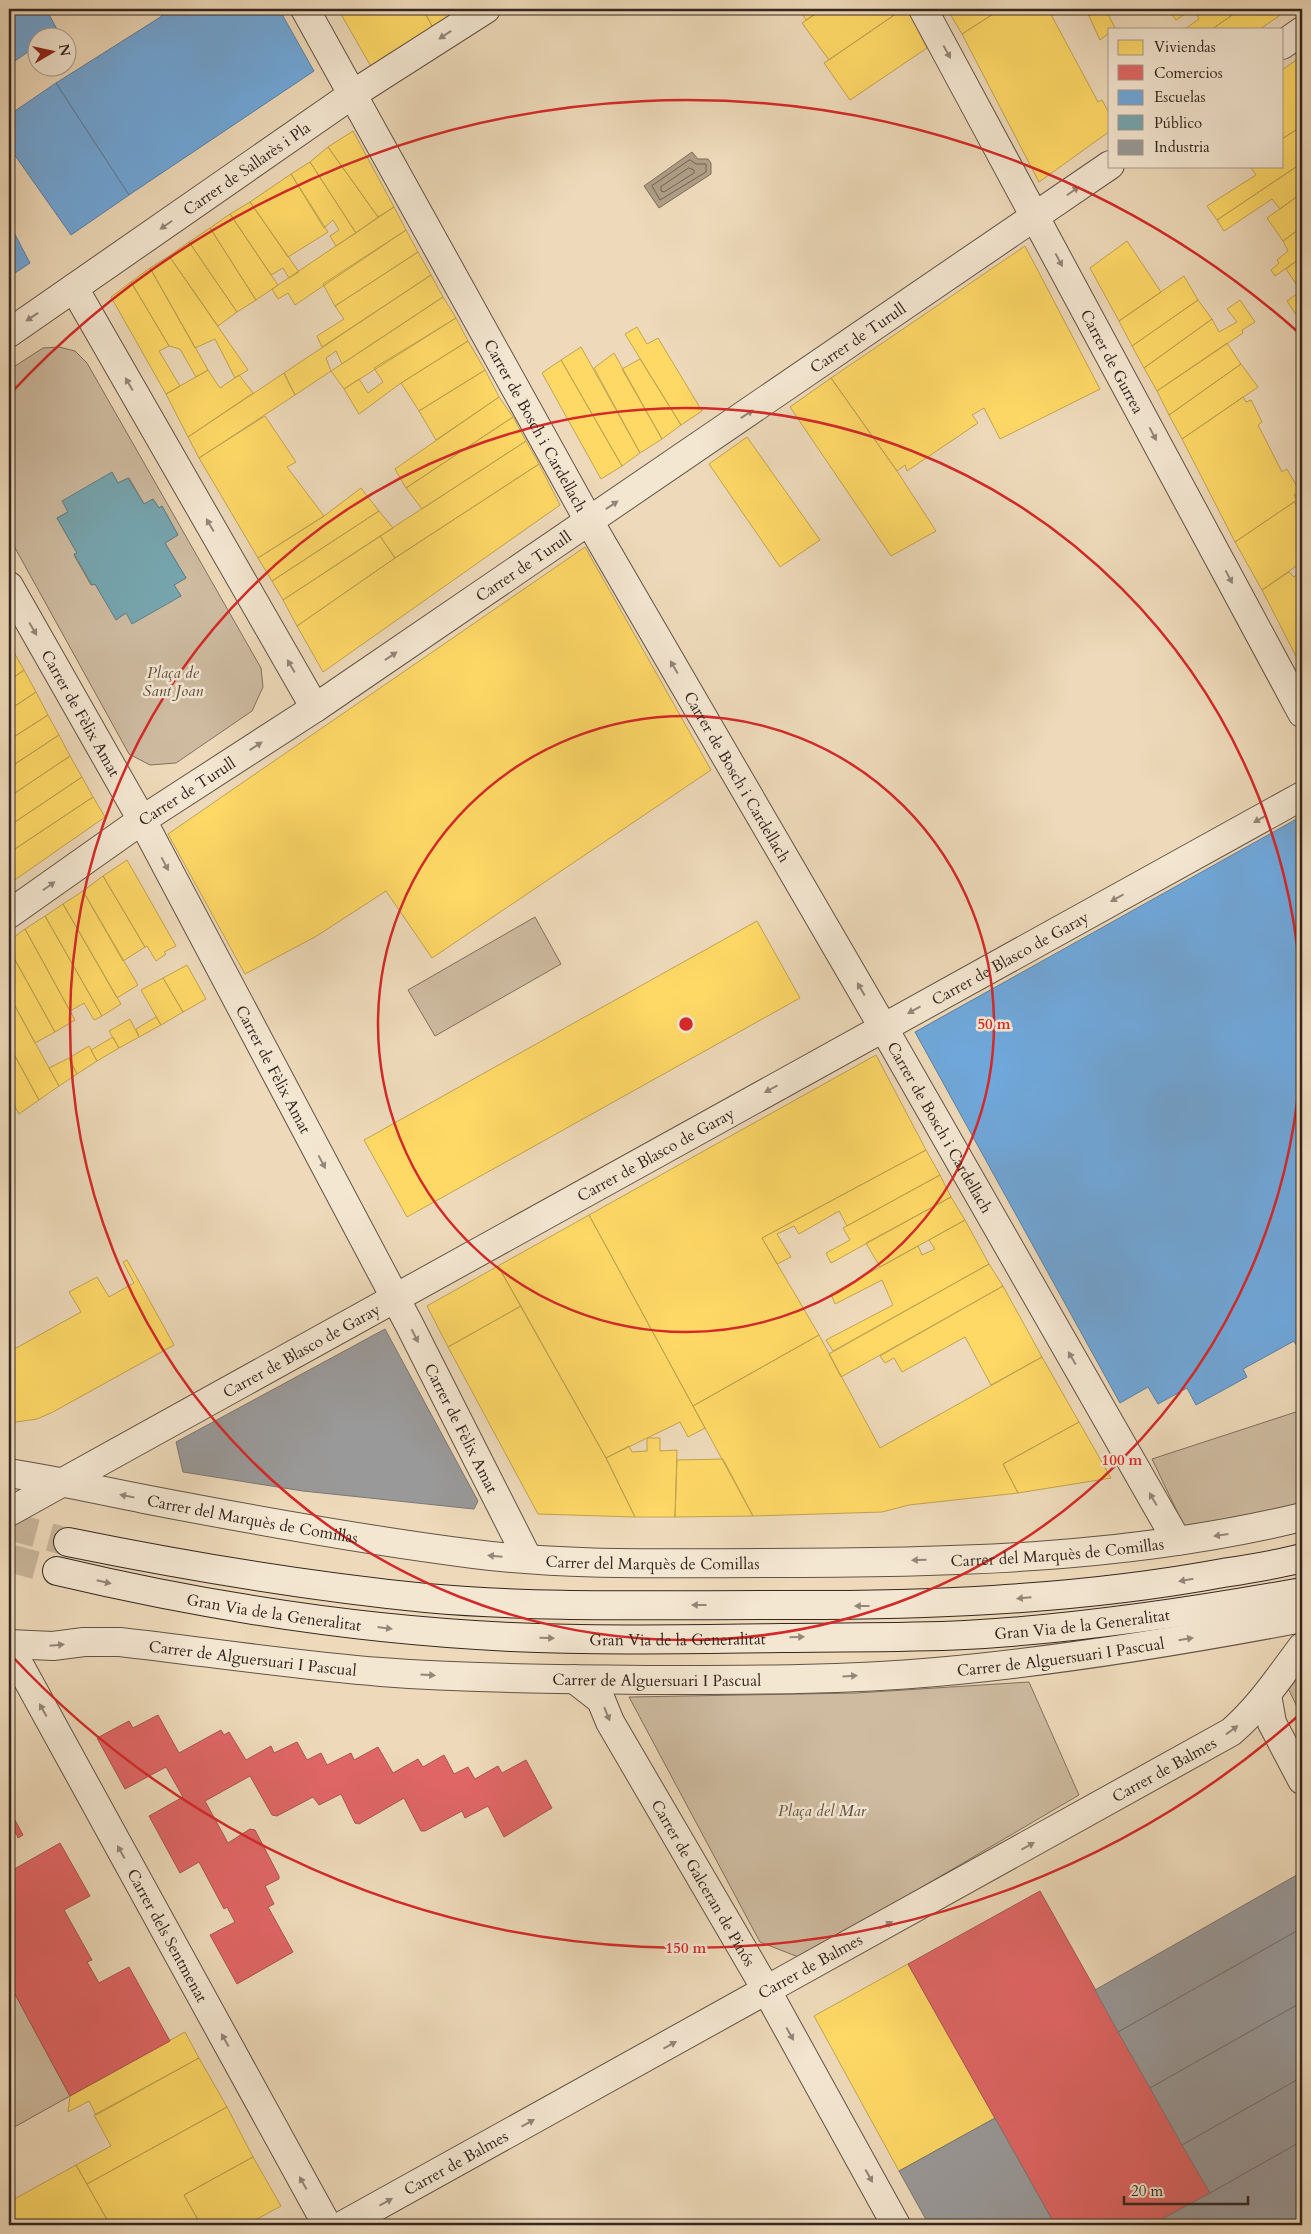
<svg xmlns="http://www.w3.org/2000/svg" width="1311" height="2234" font-family="Cardo,serif">
<rect width="100%" height="100%" fill="#eedaba"/>
<filter id="stains"><feTurbulence type="fractalNoise" baseFrequency=".004" numOctaves="4"/><feColorMatrix values="0 0 0 0 .2 0 0 0 0 .09 0 0 0 0 .02 0 0 0 .5 -.17"/></filter>
<radialGradient id="worn" r=".72"><stop offset=".6" stop-color="#630" stop-opacity="0"/><stop offset="1" stop-color="#630" stop-opacity=".3"/></radialGradient>
<path fill="#cebba0" stroke="#817060" fill-rule="evenodd" d="M59 347 75 351 87 363 261 668 263 687 252 711 176 763 150 765 129 754 9 537V370L43 348ZM112 473 118 483 129 478 144 504 153 499 159 508 162 506 178 535 165 543 186 578 174 585 181 596 126 613 116 619 95 584 91 585 74 555 77 553 57 518 68 512Z
M535 917 561 964 435 1036 408 990Z
M1302 1410V1504L1185 1528 1152 1459Z
M1302 1656V1717L1285 1682Z
M1029 1682 1079 1795 801 1958 760 1942 629 1697 857 1693Z
M9 1983 70 2096 9 2130Z"/>
<path fill="#af9d86" stroke="#7e6d5d" d="M692 152 698 159H708L711 163V174L659 208 644 186Z"/>
<path fill="#ffd966" stroke="#c2a351" d="M338 9H423L433 28 373 70Z
M423 9H450L453 15 433 28Z
M799 9H823L806 20Z
M823 9H903L829 60 802 23Z
M903 9H907L927 48 850 100 824 63Z
M953 9H1001L962 34 949 12Z
M1001 9H1048L1098 102 1102 100 1110 115V131L1039 182 962 34Z
M1085 9H1100L1089 16Z
M1100 9H1114L1108 14 1115 28 1110 29V32L1100 40 1089 16Z
M1175 9H1192L1176 20 1170 12Z
M1194 9H1241L1212 29H1185L1199 19Z
M1241 9H1289L1260 29H1212Z
M1302 56V126L1282 139V70Z
M1302 126V163L1217 220 1207 206 1256 175 1250 166H1282V139Z
M353 131 394 207 378 217 328 147Z
M328 147 378 217 356 233 310 162Z
M310 162 356 233 336 246 330 236 339 230 333 220 324 228 291 174Z
M1302 163V193L1280 209 1272 199 1224 231 1217 220Z
M291 174 328 232 288 257 250 202Z
M1302 193V227L1283 241 1267 218Z
M250 202 299 272 289 278 283 268 271 275 230 214Z
M394 207 406 230 295 305 288 293 278 299 272 289Z
M230 214 278 285 256 300 210 228Z
M1302 227V257L1275 276 1271 270 1279 263 1277 260 1288 251 1283 241Z
M210 228 256 300 237 312 189 242Z
M406 230 418 252 335 306 323 284Z
M1127 241 1161 292 1119 321 1090 268Z
M189 242 237 312 218 326 169 256Z
M1025 246 1100 389 1000 439 984 408 972 415 978 423 907 471 905 465 897 471 831 378Z
M418 252 431 275 322 347 317 336 344 319 335 306Z
M169 256 248 370 235 378 215 339 195 348 150 268Z
M1302 257V291H1301L1286 269Z
M150 268 208 370 196 377 180 349 169 346 131 282Z
M431 275 443 297 342 364 336 351 326 358 331 371 295 395 284 373Z
M1184 276 1198 300 1132 346 1119 321Z
M131 282 169 346 159 351 180 386 166 394 111 297Z
M1301 291 1302 312 1297 316 1287 301Z
M443 297 456 318 344 389 331 371Z
M1198 300 1212 319 1144 368 1132 346Z
M1240 300 1255 322 1242 330 1243 333 1157 391 1144 368 1212 319 1219 332 1237 322 1227 309Z
M456 318 468 341 401 383 359 414 344 389 359 379 368 393 383 382 374 368Z
M637 327 647 344 658 338 702 411 681 425 625 334Z
M468 341 485 370 419 411 401 383Z
M1227 343 1241 364 1169 415 1157 391Z
M581 347 640 453 622 466 561 360Z
M614 353 662 439 640 453 594 368Z
M640 359 681 425 662 439 622 369Z
M561 360 622 466 601 479 542 373Z
M1241 364 1258 387 1182 439 1169 415Z
M208 370 220 388 239 375 253 393 188 437 166 394Z
M485 370 499 397 436 440 419 411Z
M284 373 295 395 199 458 188 437Z
M831 378 897 471 936 531 891 556 790 407Z
M499 397 513 417 406 488 395 469Z
M1243 397 1246 402 1251 400 1262 422 1258 425 1282 472 1287 469 1300 492 1294 495 1297 500 1235 542 1182 439Z
M265 416 296 462 287 467 324 516 258 558 199 458Z
M513 417 526 441 422 509 406 488Z
M747 437 820 540 780 567 709 464Z
M526 441 539 464 395 558 380 536Z
M539 464 560 505 323 672 297 626 395 558Z
M361 488 379 511 272 581 258 558 324 516Z
M1294 502 1302 514V562L1262 590 1235 542Z
M379 511 393 528 283 600 272 581Z
M380 536 395 558 297 626 283 600Z
M585 547 711 770 432 958 386 891 315 937 245 974 168 834Z
M1302 562V666H1301L1262 590 1289 572 1294 577 1302 571 1299 565Z
M12 649 24 670 9 681V651Z
M24 670 36 692 9 710V681Z
M36 692 48 715 9 740V710Z
M48 715 59 735 9 768V740Z
M59 735 70 756 9 797V768Z
M70 756 82 777 9 826V797Z
M82 777 93 797 9 853V826Z
M93 797 105 817 9 884V853Z
M127 860 176 946 164 952 166 954 156 961 147 946 145 947 103 876Z
M103 876 145 947 123 961 83 891Z
M83 891 138 985 117 998 63 904Z
M63 904 121 1004 102 1016 45 916Z
M45 916 102 1016 94 1020 84 1003 70 1011 25 929Z
M757 921 800 998 407 1217 364 1140Z
M25 929 75 1020 55 1032 9 949V941Z
M9 949 55 1032 35 1043 9 995Z
M187 965 206 999 183 1012 163 978Z
M163 978 183 1012 161 1025 141 990Z
M9 995 59 1086 39 1100 9 1045Z
M156 1017 161 1025 139 1037 136 1029Z
M130 1019 139 1037 119 1048 109 1031Z
M113 1037 119 1048 97 1061 91 1050Z
M9 1045 39 1100 19 1114 9 1096Z
M89 1046 97 1061 77 1074 69 1058Z
M876 1055 926 1150 762 1238 819 1335 693 1406 589 1215Z
M69 1058 77 1074 59 1086 49 1068Z
M926 1150 940 1175 847 1226 839 1211 799 1234 794 1226 777 1234 791 1257 777 1264 762 1238Z
M940 1175 951 1197 831 1263 826 1253 850 1240 843 1228Z
M951 1197 965 1220 880 1267 866 1243Z
M589 1215 705 1428 688 1437 680 1422 606 1458 498 1266Z
M965 1220 989 1264 833 1351 826 1340 893 1305 882 1280 835 1304 831 1294 918 1246 922 1255 935 1249 929 1240Z
M127 1260 174 1345 53 1412 37 1419 9 1423V1352L81 1312 69 1292 97 1277 109 1297 134 1283 123 1262Z
M989 1264 1003 1286 841 1377 829 1354Z
M498 1266 521 1306 448 1347 427 1306Z
M1003 1286 1042 1357 991 1385 965 1337 902 1372 894 1358 885 1363 880 1356Z
M521 1306 606 1458 635 1517 538 1514 448 1347Z
M819 1335 880 1448 1042 1357 1079 1422 1003 1464 1018 1493 909 1505 882 1512 753 1516 693 1406Z
M1079 1422 1111 1478 1018 1493 1003 1464Z
M647 1438H660V1451L677 1450 675 1517H635L606 1458 629 1446 632 1452 647 1451Z
M723 1459 753 1516 675 1517 677 1460Z
M908 1964 995 2118 899 2171 814 2016Z
M185 2032 199 2058 96 2115 89 2101 68 2112 70 2096Z
M199 2058 227 2107 87 2184 76 2165 111 2146 94 2115Z
M227 2107 253 2157 184 2195 201 2225H110L87 2184Z
M253 2157 281 2206 246 2225H201L184 2195Z
M76 2165 110 2225H12L9 2219V2202Z"/>
<path fill="#e06666" stroke="#ac5351" d="M158 1715 179 1753 221 1730 224 1735 229 1732 246 1760 271 1746 274 1753 297 1742 307 1760 321 1753 327 1765 351 1753 354 1760 378 1747 393 1773 418 1759 423 1767 444 1755 454 1774 468 1767 475 1779 498 1766 502 1773 526 1760 552 1808 504 1837 488 1806 465 1818 462 1811 425 1831H421L404 1798 359 1824 355 1823 341 1794 319 1805 313 1797 277 1816 272 1815 250 1776 205 1801 228 1843 250 1829 255 1830 279 1876V1879L265 1886 274 1904 268 1907 293 1952 237 1984 210 1935 235 1922 227 1907 224 1909 199 1862 180 1873 149 1816 183 1797 166 1767 125 1789 97 1738 129 1721 133 1728Z
M9 1809 23 1835 18 1838 16 1833 9 1837Z
M60 1843 90 1896 64 1910 92 1960 87 1962 99 1983 129 1967 170 2041 70 2096 9 1983V1872Z
M1040 1891 1210 2193 1151 2225H1055L908 1964Z"/>
<path fill="#6fa8dc" stroke="#5d81a4" d="M9 9H46L58 31 49 38H38V45L9 65Z
M158 9H279L314 71 129 195 56 83 162 16Z
M56 83 129 195 71 235 9 147V115Z
M9 223 30 263 9 277Z
M1302 816V1356L1294 1341 1243 1369 1247 1377 1196 1405 1187 1388 1158 1404 1148 1387 1120 1403 915 1032Z"/>
<path fill="#76a5af" stroke="#627f84" d="M112 472 118 483 128 478 144 504 153 499 159 508 162 506 178 535 165 543 186 578 174 585 181 596 132 624 126 613 116 620 95 584 92 585 74 554 77 553 57 518 68 512 62 501Z"/>
<path fill="#999" stroke="#7b7675" d="M385 1329 478 1501 474 1509 303 1491 183 1472 176 1442Z
M1302 1872V1928L1118 2032 1095 1990Z
M1302 1928V2002L1150 2088 1118 2032Z
M1302 2002V2077L1182 2145 1150 2088Z
M1302 2077V2141L1210 2193 1182 2145Z
M995 2118 1055 2225H929L899 2171Z
M1302 2141V2225H1151L1210 2193Z"/>
<g fill="none" stroke-linecap="round" stroke-linejoin="round">
<path stroke="#726253" stroke-width="1" d="M690 160 696 164H706V172L660 200 652 186Z
M689 168 694 170V173L664 192 661 191V187Z"/>
<path stroke="#c9b69b" stroke-width="28" stroke-dasharray="28 14" stroke-linecap="butt" d="M9 1526 68 1542
M9 1558 57 1571"/>
<g stroke="#625346" stroke-width="30">
<g id="street">
<path id="s1" d="M305 9 589 521 883 1027 1177 1541"/>
<path id="s2" d="M923 9 1302 713"/>
<path d="M1282 45 1302 31"/>
<path d="M74 288 315 708"/>
<path id="s3" d="M9 333 353 94 486 9"/>
<path id="s4" d="M9 586 142 820 409 1324 528 1559"/>
<path id="s5" d="M9 914 142 820 315 708 1110 165"/>
<path id="s6" d="M9 1473C54 1480 99 1490 144 1499 253 1520 363 1540 474 1554 569 1566 665 1563 762 1563 942 1563 1126 1560 1302 1517"/>
<path id="s7" d="M9 1512 1302 796"/>
<path id="s8" d="M9 1644 53 1646 84 1642H120C207 1652 294 1665 381 1672 475 1679 568 1679 662 1680 753 1680 845 1680 936 1672 1059 1661 1181 1641 1302 1618"/>
<path id="s9" d="M9 1646 327 2225"/>
<path id="s10" d="M574 1679 601 1700 610 1722 767 1991 896 2225"/>
<path d="M1267 1695 1272 1723 1302 1780"/>
<path id="s11" d="M343 2225 1231 1732C1260 1707 1280 1676 1302 1647"/>
</g>
</g>
<g stroke="#342620" stroke-width="30">
<g id="secondary">
<path d="M68 1542C186 1566 305 1586 426 1598 537 1608 650 1605 762 1605 916 1606 1071 1601 1223 1573 1249 1569 1276 1565 1302 1558"/>
<path id="s12" d="M57 1571C205 1606 359 1630 511 1637 601 1641 692 1639 782 1638 843 1637 904 1638 965 1635 1078 1629 1191 1612 1302 1592"/>
</g>
</g>
<use href="#street" stroke="#f4e7d2" stroke-width="28"/>
<use href="#secondary" stroke="#f4e7d2" stroke-width="28"/>
</g>
<defs><path id="oneway-solid" d="M-6-.8H1V-3.2L6.5 0L1 3.2V.8H-6Z" transform="scale(1.25)"/></defs>
<g fill="#948679">
<use href="#oneway-solid" transform="translate(445 35) rotate(147)"/>
<use href="#oneway-solid" transform="translate(947 52) rotate(61)"/>
<use href="#oneway-solid" transform="translate(1073 191) rotate(-35)"/>
<use href="#oneway-solid" transform="translate(166 225) rotate(145)"/>
<use href="#oneway-solid" transform="translate(1059 260) rotate(62)"/>
<use href="#oneway-solid" transform="translate(32 317) rotate(146)"/>
<use href="#oneway-solid" transform="translate(129 384) rotate(-120)"/>
<use href="#oneway-solid" transform="translate(747 414) rotate(-34)"/>
<use href="#oneway-solid" transform="translate(1153 434) rotate(62)"/>
<use href="#oneway-solid" transform="translate(612 505) rotate(-34)"/>
<use href="#oneway-solid" transform="translate(210 525) rotate(-120)"/>
<use href="#oneway-solid" transform="translate(1229 577) rotate(62)"/>
<use href="#oneway-solid" transform="translate(33 629) rotate(60)"/>
<use href="#oneway-solid" transform="translate(391 656) rotate(-34)"/>
<use href="#oneway-solid" transform="translate(291 666) rotate(-120)"/>
<use href="#oneway-solid" transform="translate(674 667) rotate(-120)"/>
<use href="#oneway-solid" transform="translate(256 746) rotate(-33)"/>
<use href="#oneway-solid" transform="translate(1260 819) rotate(151)"/>
<use href="#oneway-solid" transform="translate(165 864) rotate(62)"/>
<use href="#oneway-solid" transform="translate(49 886) rotate(-35)"/>
<use href="#oneway-solid" transform="translate(1117 898) rotate(151)"/>
<use href="#oneway-solid" transform="translate(861 989) rotate(-120)"/>
<use href="#oneway-solid" transform="translate(914 1010) rotate(151)"/>
<use href="#oneway-solid" transform="translate(771 1089) rotate(151)"/>
<use href="#oneway-solid" transform="translate(322 1162) rotate(62)"/>
<use href="#oneway-solid" transform="translate(415 1336) rotate(63)"/>
<use href="#oneway-solid" transform="translate(1072 1358) rotate(-120)"/>
<use href="#oneway-solid" transform="translate(127 1496) rotate(-169)"/>
<use href="#oneway-solid" transform="translate(1153 1499) rotate(-120)"/>
<use href="#oneway-solid" transform="translate(1221 1535) rotate(172)"/>
<use href="#oneway-solid" transform="translate(495 1556) rotate(-175)"/>
<use href="#oneway-solid" transform="translate(919 1560) rotate(179)"/>
<use href="#oneway-solid" transform="translate(1186 1580) rotate(170)"/>
<use href="#oneway-solid" transform="translate(104 1582) rotate(13)"/>
<use href="#oneway-solid" transform="translate(1024 1598) rotate(175)"/>
<use href="#oneway-solid" transform="translate(699 1605) rotate(180)"/>
<use href="#oneway-solid" transform="translate(862 1606) rotate(180)"/>
<use href="#oneway-solid" transform="translate(385 1628) rotate(7)"/>
<use href="#oneway-solid" transform="translate(797 1637) rotate(-1)"/>
<use href="#oneway-solid" transform="translate(547 1638) rotate(1)"/>
<use href="#oneway-solid" transform="translate(1186 1639) rotate(-9)"/>
<use href="#oneway-solid" transform="translate(57 1645) rotate(-5)"/>
<use href="#oneway-solid" transform="translate(428 1675) rotate(4)"/>
<use href="#oneway-solid" transform="translate(850 1676) rotate(-3)"/>
<use href="#oneway-solid" transform="translate(43 1710) rotate(-119)"/>
<use href="#oneway-solid" transform="translate(607 1714) rotate(68)"/>
<use href="#oneway-solid" transform="translate(1232 1730) rotate(-36)"/>
<use href="#oneway-solid" transform="translate(1028 1846) rotate(-29)"/>
<use href="#oneway-solid" transform="translate(121 1852) rotate(-119)"/>
<use href="#oneway-solid" transform="translate(886 1925) rotate(-29)"/>
<use href="#oneway-solid" transform="translate(790 2034) rotate(61)"/>
<use href="#oneway-solid" transform="translate(225 2040) rotate(-119)"/>
<use href="#oneway-solid" transform="translate(670 2045) rotate(-29)"/>
<use href="#oneway-solid" transform="translate(528 2123) rotate(-29)"/>
<use href="#oneway-solid" transform="translate(869 2176) rotate(61)"/>
<use href="#oneway-solid" transform="translate(303 2183) rotate(-119)"/>
<use href="#oneway-solid" transform="translate(386 2202) rotate(-29)"/>
</g>
<g fill="none" stroke="#d62828" stroke-width="2.5">
<circle cx="686" cy="1024" r="308"/>
<circle cx="686" cy="1024" r="616"/>
<path d="M1298 1716A924 924 0 0 1 10 1654M10 394A924 924 0 0 1 1298 332"/>
</g>
<g text-anchor="middle" stroke-width="5" stroke-linejoin="round" paint-order="stroke">
<g font-size="16" fill="#342620" stroke="#f4e7d2">
<text dy="6" stroke="none"><textPath href="#s3" startOffset="289">Carrer de Sallarès i Pla</textPath></text>
<text dy="6" stroke="none"><textPath href="#s5" startOffset="1026">Carrer de Turull</textPath></text>
<text dy="6" stroke="none"><textPath href="#s2" startOffset="400">Carrer de Gurrea</textPath></text>
<text dy="6" stroke="none"><textPath href="#s1" startOffset="476">Carrer de Bosch i Cardellach</textPath></text>
<text dy="6" stroke="none"><textPath href="#s5" startOffset="621">Carrer de Turull</textPath></text>
<text dy="6" stroke="none"><textPath href="#s4" startOffset="146">Carrer de Fèlix Amat</textPath></text>
<text dy="6" stroke="none"><textPath href="#s1" startOffset="881">Carrer de Bosch i Cardellach</textPath></text>
<text dy="6" stroke="none"><textPath href="#s5" startOffset="216">Carrer de Turull</textPath></text>
<text dy="6" stroke="none"><textPath href="#s7" startOffset="1144">Carrer de Blasco de Garay</textPath></text>
<text dy="6" stroke="none"><textPath href="#s4" startOffset="551">Carrer de Fèlix Amat</textPath></text>
<text dy="6" stroke="none"><textPath href="#s1" startOffset="1286">Carrer de Bosch i Cardellach</textPath></text>
<text dy="6" stroke="none"><textPath href="#s7" startOffset="739">Carrer de Blasco de Garay</textPath></text>
<text dy="6" stroke="none"><textPath href="#s7" startOffset="334">Carrer de Blasco de Garay</textPath></text>
<text dy="6" stroke="none"><textPath href="#s4" startOffset="956">Carrer de Fèlix Amat</textPath></text>
<text dy="6" stroke="none"><textPath href="#s6" startOffset="248">Carrer del Marquès de Comillas</textPath></text>
<text dy="6" stroke="none"><textPath href="#s6" startOffset="1056">Carrer del Marquès de Comillas</textPath></text>
<text dy="6" stroke="none"><textPath href="#s6" startOffset="651">Carrer del Marquès de Comillas</textPath></text>
<text dy="6" stroke="none"><textPath href="#s12" startOffset="221">Gran Via de la Generalitat</textPath></text>
<text dy="6" stroke="none"><textPath href="#s12" startOffset="1031">Gran Via de la Generalitat</textPath></text>
<text dy="6" stroke="none"><textPath href="#s12" startOffset="626">Gran Via de la Generalitat</textPath></text>
<text dy="6" stroke="none"><textPath href="#s8" startOffset="1055">Carrer de Alguersuari I Pascual</textPath></text>
<text dy="6" stroke="none"><textPath href="#s8" startOffset="245">Carrer de Alguersuari I Pascual</textPath></text>
<text dy="6" stroke="none"><textPath href="#s8" startOffset="650">Carrer de Alguersuari I Pascual</textPath></text>
<text dy="6" stroke="none"><textPath href="#s11" startOffset="939">Carrer de Balmes</textPath></text>
<text dy="6" stroke="none"><textPath href="#s10" startOffset="244">Carrer de Galceran de Pinós</textPath></text>
<text dy="6" stroke="none"><textPath href="#s9" startOffset="330">Carrer dels Sentmenat</textPath></text>
<text dy="6" stroke="none"><textPath href="#s11" startOffset="534">Carrer de Balmes</textPath></text>
<text dy="6" stroke="none"><textPath href="#s11" startOffset="129">Carrer de Balmes</textPath></text>
</g>
<g font-size="16" font-style="italic" fill="#5a4b40" stroke="#f4e7d2">
<text x="173" y="678">Plaça de<tspan x="173" dy="18">Sant Joan</tspan></text>
<text x="822" y="1816">Plaça del Mar</text>
</g>
</g>
<circle cx="686" cy="1024" r="8" fill="#d62828" stroke="#f4e7d2" stroke-width="2.5"/>
<g font-size="15" text-anchor="middle" font-weight="bold" fill="#d62828" stroke="#f4e7d2" stroke-width="5" stroke-linejoin="round" paint-order="stroke">
<text x="994" y="1029">50 m</text>
<text x="1122" y="1465">100 m</text>
<text x="686" y="1953">150 m</text>
</g>
<rect width="1311" height="2234" fill="none" stroke="#eedaba" stroke-width="30"/>
<rect x="10" y="10" width="1291" height="2214" fill="none" stroke="#342620" stroke-width="2.5"/>
<rect x="15" y="15" width="1281" height="2204" fill="none" stroke="#342620"/>
<rect x="1108" y="28" width="175" height="140" fill="#f4e7d2" stroke="#a79a8b"/>
<rect x="1118" y="40" width="25" height="15" fill="#ffd966" stroke="#a79a8b"/>
<text x="1154" y="52" font-size="15" fill="#342620">Viviendas</text>
<rect x="1118" y="65" width="25" height="15" fill="#e06666" stroke="#a79a8b"/>
<text x="1154" y="78" font-size="15" fill="#342620">Comercios</text>
<rect x="1118" y="90" width="25" height="15" fill="#6fa8dc" stroke="#a79a8b"/>
<text x="1154" y="102" font-size="15" fill="#342620">Escuelas</text>
<rect x="1118" y="115" width="25" height="15" fill="#76a5af" stroke="#a79a8b"/>
<text x="1154" y="128" font-size="15" fill="#342620">Público</text>
<rect x="1118" y="140" width="25" height="15" fill="#999999" stroke="#a79a8b"/>
<text x="1154" y="152" font-size="15" fill="#342620">Industria</text>
<g transform="translate(52 52) rotate(81)"><circle r="24" fill="#f4e7d2" stroke="#a79a8b"/>
<path d="M0-4L9 19L0 12L-9 19Z" fill="#8f2418"/>
<text y="-8" font-size="14" font-weight="bold" text-anchor="middle" fill="#342620">N</text>
</g>
<path d="M1124 2196v8h124v-8" fill="none" stroke="#342620" stroke-width="2.5"/>
<text x="1131" y="2196" font-size="15" fill="#342620" stroke="#f4e7d2" stroke-width="4" paint-order="stroke">20 m</text>
<rect width="100%" height="100%" filter="url(#stains)"/>
<rect width="100%" height="100%" fill="url(#worn)"/>
</svg>
